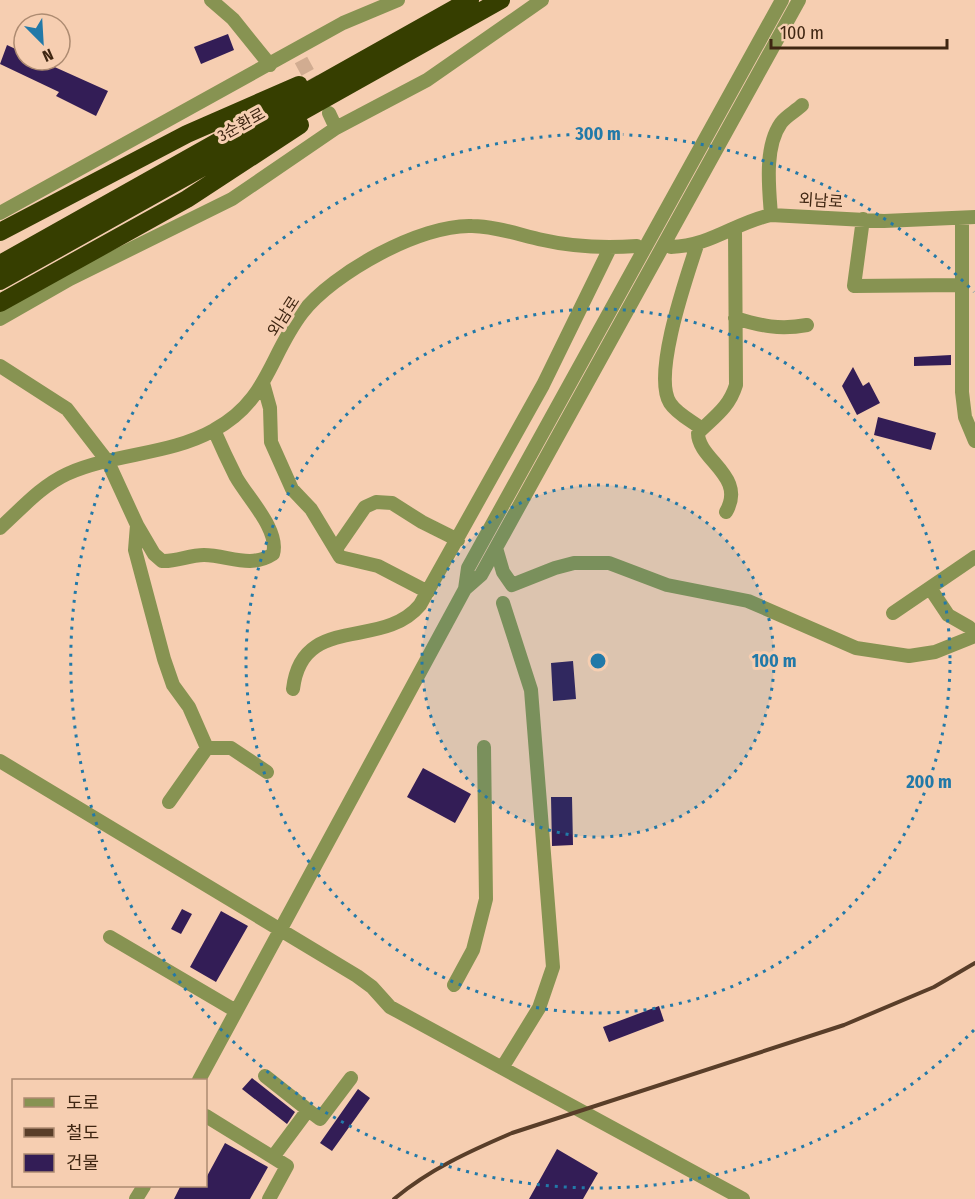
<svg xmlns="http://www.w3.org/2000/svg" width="975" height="1199" font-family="'Fira Sans Condensed','Noto Sans KR',sans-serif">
<rect width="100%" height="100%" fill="#f6ceb1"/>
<path fill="#331d56" d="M228 34 234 50 201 64 194 47Z
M7 45 24 53V60H39L108 91 96 116 56 96 59 92 0 64Z
M951 355V365L914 366V357Z
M853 367 863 386 869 382 880 403 857 415 842 386Z
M878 417 936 433 931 450 874 435Z
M573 661 576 699 553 701 551 663Z
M423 768 471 794 455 823 407 797Z
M551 797H572L573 845 552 846Z
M182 909 192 914 181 934 171 929Z
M221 911 248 926 216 982 190 967Z
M659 1006 664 1021 609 1042 603 1027Z
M252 1078 295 1112 287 1124 242 1089Z
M358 1089 370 1098 332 1151 320 1143Z
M225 1143 268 1167 250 1199H174L181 1185H206V1178Z
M557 1149 598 1173 583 1199H529Z"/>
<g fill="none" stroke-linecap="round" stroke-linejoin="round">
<path stroke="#d1ac91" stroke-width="14" stroke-dasharray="14 7" stroke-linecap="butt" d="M301 60 320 95"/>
<path stroke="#879352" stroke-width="14" d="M211 0 233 19 270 65
M329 113 336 128
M0 213 343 23 398 0
M771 215C769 188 764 147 781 123 786 116 796 111 802 105
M962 218V392L965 417 975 441
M863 219 854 286 961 285
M697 245C687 276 652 375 670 403 677 414 692 421 702 429
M671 247C711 246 734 223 771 215L884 221 975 217
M735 318C761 326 780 330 807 325
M0 319 70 279 232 199 336 128 427 80 542 0
M0 366 67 409 108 462 137 525 135 550 164 659 173 685 189 707 207 748 169 802
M263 383 270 408 271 442 292 489 311 509 340 557 378 566 428 592
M726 512C747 476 698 460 698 433 714 417 729 408 736 385L735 229
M137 525 154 554 162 561C176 562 189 555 204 555 228 555 250 569 273 554 280 530 247 497 236 477 228 461 221 446 214 430
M0 528C21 509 41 486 67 474 114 453 170 455 214 430 268 401 269 356 302 313 333 273 421 224 472 226 495 226 520 235 543 240 573 247 606 248 637 246
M496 548 503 572 512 585 555 568 574 563H609L667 585 748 601 856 648 909 656 935 652 975 636
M336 549 365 507 376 502 392 503 422 522 458 540
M930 588 948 615 969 627 975 636
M465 589 468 568 782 0
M893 613 975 557
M293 689C302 612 382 651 420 605L543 385 610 248
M207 748H231L267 772
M0 761 357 976 372 987 390 1007 743 1199
M110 937 236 1011
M454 985 473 950 486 899 484 747
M502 1068 539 1008 553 967 531 690 503 603
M265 1076 308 1110 273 1157
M199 1080 465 589 481 575 799 0
M308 1110 320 1119 351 1078
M206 1116 287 1166 269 1199
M136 1199 144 1186"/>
<path stroke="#363e00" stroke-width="18" d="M0 232 187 134 299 85
M0 264 470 0
M0 281 501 0
M0 303 187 199 300 125"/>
<path stroke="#593e29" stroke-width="4" d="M394 1199C430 1169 470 1151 512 1133L844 1025 934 987 975 963"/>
</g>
<circle cx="598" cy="661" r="176" fill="#2279a8" fill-opacity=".12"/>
<g fill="none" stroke="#2279a8" stroke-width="3" stroke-dasharray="3 6">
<circle cx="598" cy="661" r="176"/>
<circle cx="598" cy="661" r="352"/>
<path d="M974 1030A527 527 0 1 1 974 292"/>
</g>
<g text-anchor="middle" stroke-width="6" stroke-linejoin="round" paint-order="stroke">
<g font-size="16" fill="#3f2612" stroke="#f6ceb1">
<text transform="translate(241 124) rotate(-29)" y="6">3순환로</text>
<text transform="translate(821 200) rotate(4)" y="6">외남로</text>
<text transform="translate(283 316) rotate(-57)" y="6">외남로</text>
</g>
</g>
<circle cx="598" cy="661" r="9" fill="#2279a8" stroke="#f6ceb1" stroke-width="3"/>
<g font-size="18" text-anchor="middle" font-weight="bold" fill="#2279a8" stroke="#f6ceb1" stroke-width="6" stroke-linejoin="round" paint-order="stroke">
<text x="598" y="140">300 m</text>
<text x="774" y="667">100 m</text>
<text x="929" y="788">200 m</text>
</g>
<rect x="12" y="1079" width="195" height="108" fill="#f6ceb1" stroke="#ad8b71" stroke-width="1.5"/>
<rect x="24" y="1098" width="30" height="9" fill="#879352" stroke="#ad8b71" stroke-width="1.5"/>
<text x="66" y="1109" font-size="18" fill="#3f2612">도로</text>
<rect x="24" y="1128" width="30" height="9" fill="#593e29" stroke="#ad8b71" stroke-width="1.5"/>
<text x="66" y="1139" font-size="18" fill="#3f2612">철도</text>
<rect x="24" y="1154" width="30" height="18" fill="#331d56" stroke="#ad8b71" stroke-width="1.5"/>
<text x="66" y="1169" font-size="18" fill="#3f2612">건물</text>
<g transform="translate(42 42) rotate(156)"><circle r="28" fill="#f6ceb1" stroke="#ad8b71" stroke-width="1.5"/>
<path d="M0-4.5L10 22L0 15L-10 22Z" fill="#2279a8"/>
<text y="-9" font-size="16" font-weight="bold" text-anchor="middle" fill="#3f2612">N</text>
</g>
<path d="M771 39v9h176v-9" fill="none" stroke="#3f2612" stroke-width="3"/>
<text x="780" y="39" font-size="18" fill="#3f2612" stroke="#f6ceb1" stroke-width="4.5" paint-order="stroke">100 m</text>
</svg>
